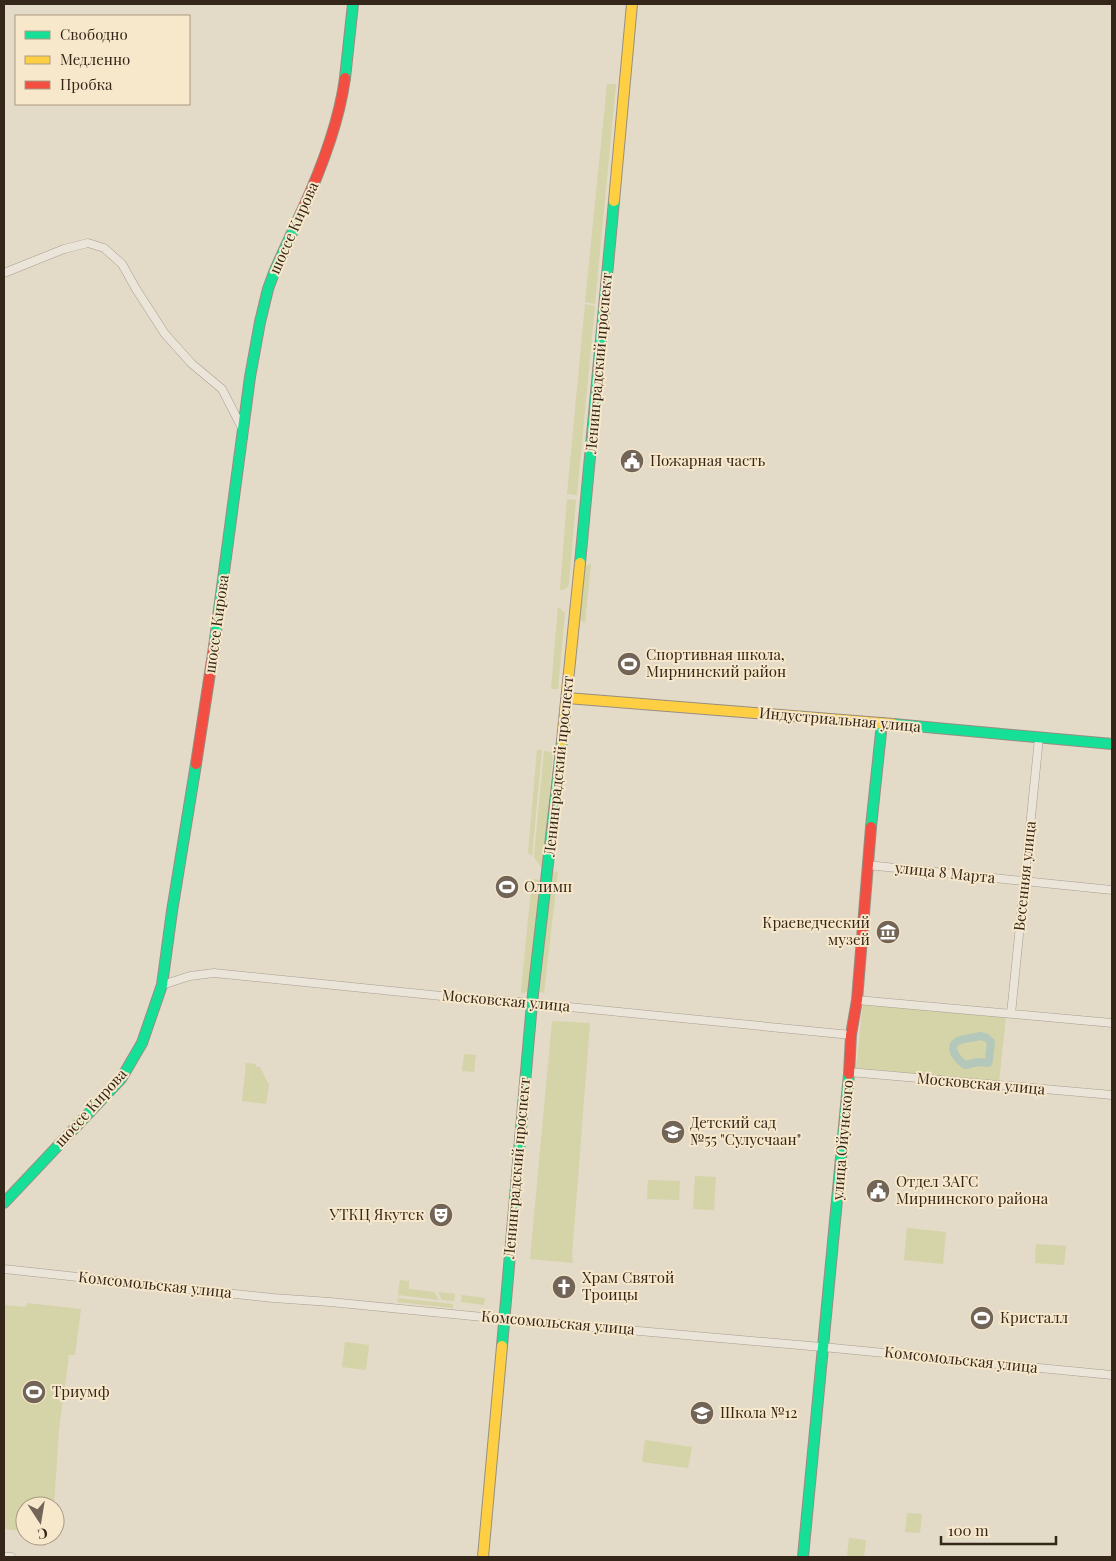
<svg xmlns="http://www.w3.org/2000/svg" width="1116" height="1561" font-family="'Playfair Display',serif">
<rect width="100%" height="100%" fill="#e3dac7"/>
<path fill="#d5d3a8" d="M607 84H616L595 304 585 302Z
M585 304 595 306 577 495 567 494Z
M567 499 576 500 569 584 566 589 560 590Z
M591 564 585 623 578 618 583 567Z
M558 607 565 613 558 689H551Z
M537 750H542L532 856 528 853Z
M544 751 553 752 543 870 534 857Z
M552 871 558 872 544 993 540 992Z
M532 879 541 880 530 990 522 994 521 991Z
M863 1003 1006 1017 999 1082 856 1068Z
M552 1021 590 1023 572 1256 573 1263 530 1259Z
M464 1054 476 1055 474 1072 462 1071Z
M246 1063 256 1064V1067H260L269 1085 266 1104 242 1101Z
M695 1176 716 1177 714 1210 693 1209Z
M648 1180 680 1181 679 1200 647 1199Z
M907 1228 946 1232 943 1264 904 1260Z
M1036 1244 1066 1246 1064 1265 1035 1263Z
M400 1280 409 1281V1289L434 1292 439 1300 398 1295Z
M438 1292 455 1294 454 1301 442 1300Z
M462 1295 485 1298 484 1305 461 1302Z
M398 1298 453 1304V1308L397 1302Z
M27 1303 81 1309 75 1355H69L59 1429 54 1506H25V1531L4 1529V1305L26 1307Z
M345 1342 369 1345 366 1370 342 1367Z
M645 1440 692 1447 688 1468 642 1462Z
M907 1513 922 1514 920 1533 905 1532Z
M849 1538 866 1540 864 1557H847Z"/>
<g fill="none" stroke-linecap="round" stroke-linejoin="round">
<path stroke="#b3c8ba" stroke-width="8" d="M981 1036 987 1038 991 1042 989 1060 988 1063 978 1062 965 1065C954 1057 945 1042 965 1039 970 1038 976 1037 981 1036Z"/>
<g stroke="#a79e91" stroke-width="9">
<path id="street" d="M4 273 64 249 88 243 104 248 122 264 136 289 165 334 192 364 222 389 243 430
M867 865 1112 890
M162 985 190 976 214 973 461 998 519 1002 851 1035
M857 1000 1112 1023
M1011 1014 1039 738
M849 1072 1112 1095
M4 1269 273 1298 330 1302 503 1319 833 1348 1112 1375
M4 1557H11"/>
</g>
<g stroke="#978e81" stroke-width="12">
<path id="fast" d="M345 78 353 4
M580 563 614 201
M214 647 250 377 260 322 268 289 275 270 301 213
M893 724 1112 744
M871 827 882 723
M4 1203 121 1079 142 1043 162 985 172 911 196 764
M502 1346 532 1003 562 741
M803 1557 849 1074"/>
</g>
<g stroke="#978e81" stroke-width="12">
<path id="slow" d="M614 201 632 4
M567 698 893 724
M562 741 580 563
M483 1557 502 1346"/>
</g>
<g stroke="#978e81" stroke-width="12">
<path id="jam" d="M301 213C320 172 339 123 345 78
M196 764 214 647
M849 1074 851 1035 857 1000 871 827"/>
</g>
<use href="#street" stroke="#ebe4d9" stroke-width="8"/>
<use href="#fast" stroke="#16e098" stroke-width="10"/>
<use href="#slow" stroke="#ffcf43" stroke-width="10"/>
<use href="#jam" stroke="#f24e42" stroke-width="10"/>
</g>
<defs>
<g id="civic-disc" transform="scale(1.25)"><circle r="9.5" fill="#726557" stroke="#f7e8cb"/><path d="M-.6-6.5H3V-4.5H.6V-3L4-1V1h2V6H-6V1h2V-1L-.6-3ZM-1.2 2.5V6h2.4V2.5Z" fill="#fff"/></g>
<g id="stadium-disc" transform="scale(1.25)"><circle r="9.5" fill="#726557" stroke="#f7e8cb"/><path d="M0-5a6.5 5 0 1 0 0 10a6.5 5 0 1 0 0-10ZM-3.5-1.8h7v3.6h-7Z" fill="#fff"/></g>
<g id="museum-disc" transform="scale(1.25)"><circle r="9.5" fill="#726557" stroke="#f7e8cb"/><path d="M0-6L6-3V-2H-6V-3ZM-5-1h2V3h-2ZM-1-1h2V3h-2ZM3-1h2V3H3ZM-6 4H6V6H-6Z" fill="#fff"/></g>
<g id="school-disc" transform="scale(1.25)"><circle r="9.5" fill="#726557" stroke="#f7e8cb"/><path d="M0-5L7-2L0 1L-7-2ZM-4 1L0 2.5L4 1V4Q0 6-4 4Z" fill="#fff"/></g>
<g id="theatre-disc" transform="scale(1.25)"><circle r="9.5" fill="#726557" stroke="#f7e8cb"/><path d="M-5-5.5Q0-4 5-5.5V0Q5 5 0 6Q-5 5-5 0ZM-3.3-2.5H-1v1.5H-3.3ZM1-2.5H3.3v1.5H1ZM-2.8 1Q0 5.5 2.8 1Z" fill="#fff"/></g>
<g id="church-disc" transform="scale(1.25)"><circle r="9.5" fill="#726557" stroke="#f7e8cb"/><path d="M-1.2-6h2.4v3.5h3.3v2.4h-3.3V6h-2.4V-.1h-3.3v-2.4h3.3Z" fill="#fff"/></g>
</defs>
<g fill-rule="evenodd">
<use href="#civic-disc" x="632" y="461"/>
<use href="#stadium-disc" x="629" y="664"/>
<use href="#stadium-disc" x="507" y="887"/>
<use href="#museum-disc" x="888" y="932"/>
<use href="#school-disc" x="673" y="1132"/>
<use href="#civic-disc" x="878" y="1191"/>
<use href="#theatre-disc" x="441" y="1215"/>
<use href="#church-disc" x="564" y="1287"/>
<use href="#stadium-disc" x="982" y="1318"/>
<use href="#stadium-disc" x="34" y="1392"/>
<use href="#school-disc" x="702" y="1413"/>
</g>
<g text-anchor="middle" stroke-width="4" stroke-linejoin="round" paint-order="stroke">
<g font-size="15" fill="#35261a" stroke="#f7e8cb">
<text transform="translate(294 228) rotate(-66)" y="5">шоссе Кирова</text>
<text transform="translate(599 363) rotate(-85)" y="5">Ленинградский проспект</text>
<text transform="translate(217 624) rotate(-82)" y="5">шоссе Кирова</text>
<text transform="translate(840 720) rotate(5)" y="5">Индустриальная улица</text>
<text transform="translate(559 766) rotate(-84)" y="5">Ленинградский проспект</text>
<text transform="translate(945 873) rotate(6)" y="5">улица 8 Марта</text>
<text transform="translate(1025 876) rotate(-84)" y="5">Весенняя улица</text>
<text transform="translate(506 1001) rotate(5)" y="5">Московская улица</text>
<text transform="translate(981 1084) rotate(5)" y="5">Московская улица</text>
<text transform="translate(91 1108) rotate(-48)" y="5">шоссе Кирова</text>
<text transform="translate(843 1140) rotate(-85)" y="5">улица Ойунского</text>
<text transform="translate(517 1168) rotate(-85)" y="5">Ленинградский проспект</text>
<text transform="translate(155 1285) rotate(6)" y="5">Комсомольская улица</text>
<text transform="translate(558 1323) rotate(5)" y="5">Комсомольская улица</text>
<text transform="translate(961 1360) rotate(6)" y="5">Комсомольская улица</text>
</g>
<g font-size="15" fill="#35261a" stroke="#f7e8cb" text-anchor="start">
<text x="650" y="466">Пожарная часть</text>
<text x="646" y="660">Спортивная школа,<tspan x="646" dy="17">Мирнинский район</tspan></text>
<text x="524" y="892">Олимп</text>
<text x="870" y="928" text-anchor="end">Краеведческий<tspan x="870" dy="17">музей</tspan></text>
<text x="690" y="1128">Детский сад<tspan x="690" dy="17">№55 "Сулусчаан"</tspan></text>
<text x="896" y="1187">Отдел ЗАГС<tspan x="896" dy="17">Мирнинского района</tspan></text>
<text x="424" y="1220" text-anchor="end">УТКЦ Якутск</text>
<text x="582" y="1283">Храм Святой<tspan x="582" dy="17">Троицы</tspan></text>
<text x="1000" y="1323">Кристалл</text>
<text x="52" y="1397">Триумф</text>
<text x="720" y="1418">Школа №12</text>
</g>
</g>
<rect width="1116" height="1561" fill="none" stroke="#35261a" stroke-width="10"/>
<rect x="15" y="15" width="175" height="90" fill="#f7e8cb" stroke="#a99a84"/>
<rect x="25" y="31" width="25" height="8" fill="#16e098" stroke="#a99a84"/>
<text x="60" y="40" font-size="15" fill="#35261a">Свободно</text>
<rect x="25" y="56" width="25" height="8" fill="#ffcf43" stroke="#a99a84"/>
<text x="60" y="65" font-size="15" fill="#35261a">Медленно</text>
<rect x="25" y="81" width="25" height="8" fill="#f24e42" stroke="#a99a84"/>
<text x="60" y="90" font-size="15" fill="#35261a">Пробка</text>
<g transform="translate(40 1521) rotate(168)"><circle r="24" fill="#f7e8cb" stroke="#a99a84"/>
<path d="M0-4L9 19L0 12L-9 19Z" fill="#726557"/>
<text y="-8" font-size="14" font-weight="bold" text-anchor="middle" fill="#35261a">С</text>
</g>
<path d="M941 1536v8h115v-8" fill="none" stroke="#35261a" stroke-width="2.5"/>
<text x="948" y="1536" font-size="15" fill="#35261a" stroke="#f7e8cb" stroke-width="4" paint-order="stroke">100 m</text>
</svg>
